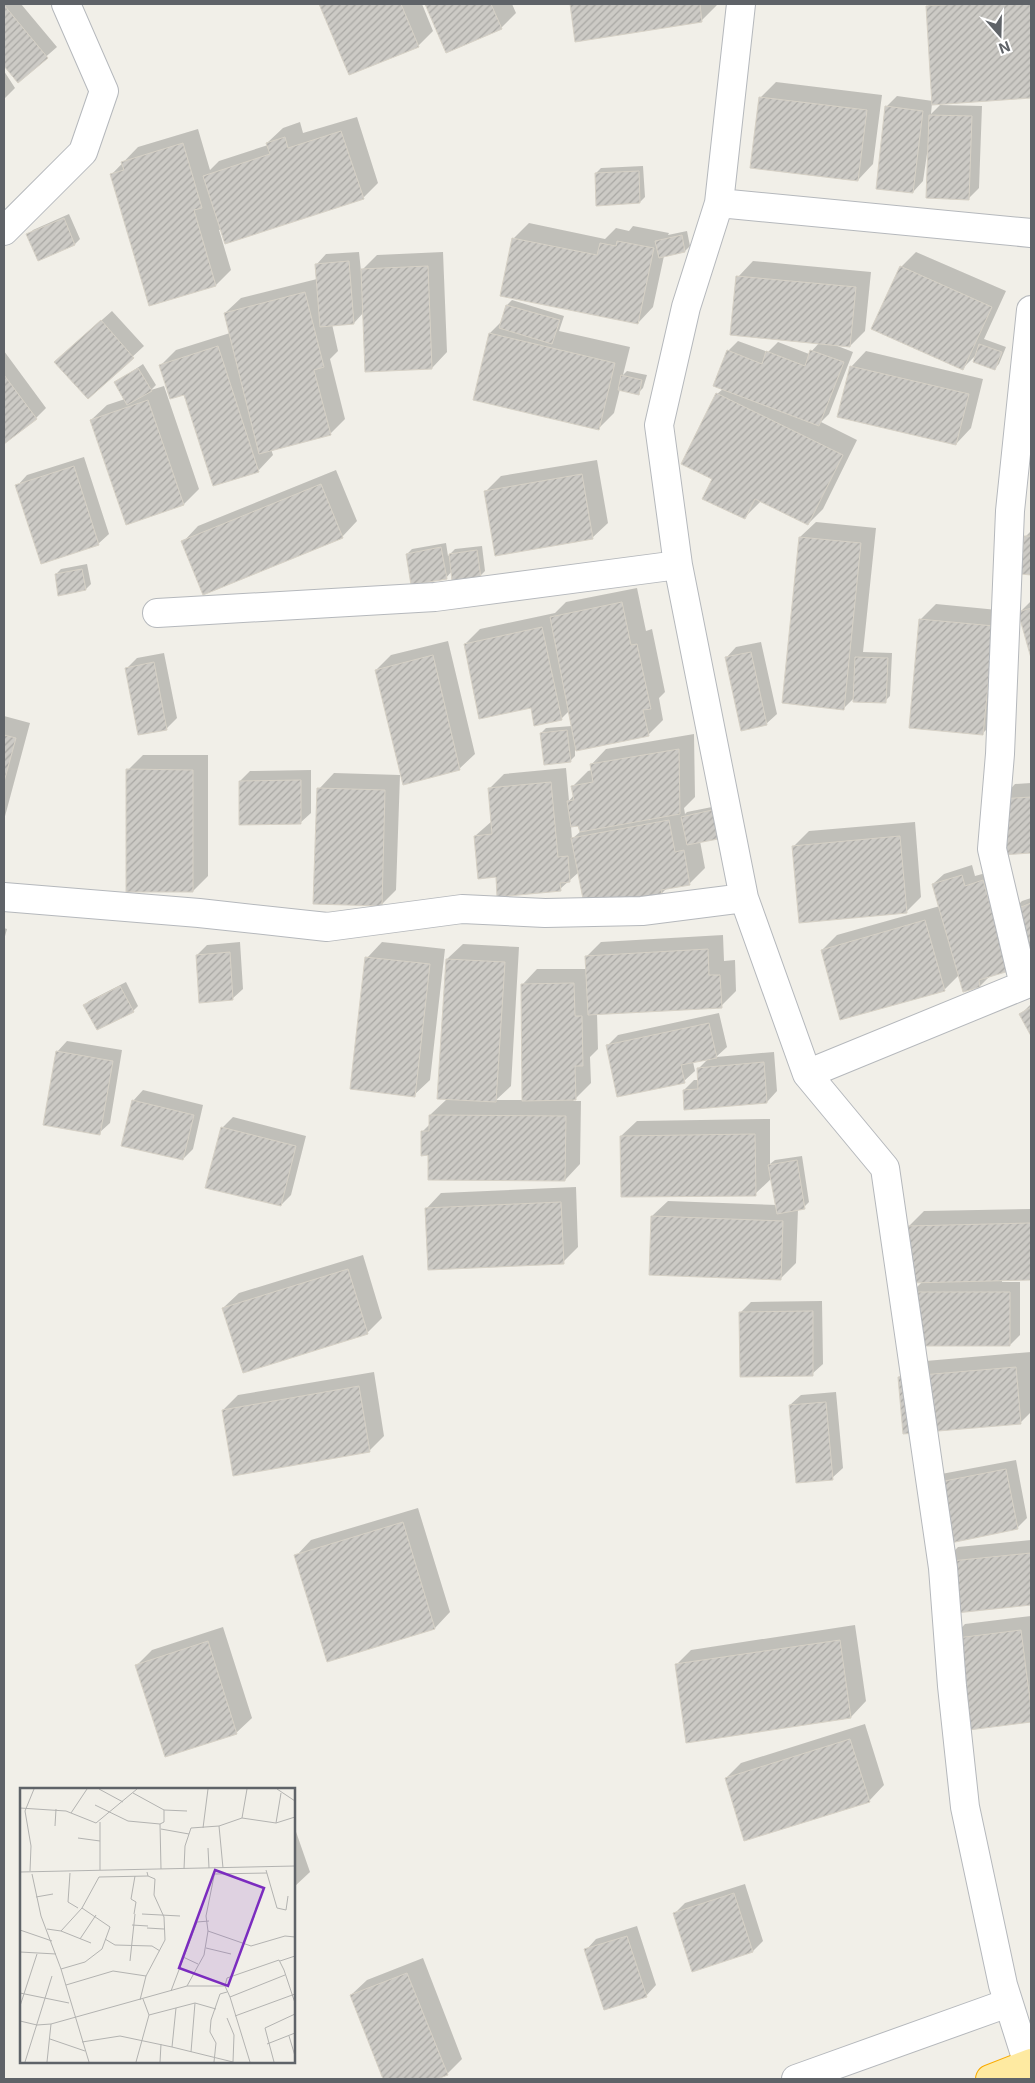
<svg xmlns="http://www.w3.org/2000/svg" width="1035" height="2083" font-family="Inter,sans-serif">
<defs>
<pattern id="building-hatch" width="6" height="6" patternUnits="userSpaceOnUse" patternTransform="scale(1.25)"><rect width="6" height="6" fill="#cccac5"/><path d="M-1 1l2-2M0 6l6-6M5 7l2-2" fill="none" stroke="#a9a8a4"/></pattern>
</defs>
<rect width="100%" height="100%" fill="#f1efe8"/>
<path fill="#0003" fill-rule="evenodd" d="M4 4H21L57 47 18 81 4 64Z
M321 4H422L433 31 418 46 350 74Z
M427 4H512L516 13 501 28 447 51Z
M571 4H717V5L702 20 576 40Z
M930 4H1031V97L932 103 931 114 940 105 982 106 979 188 969 198 929 154H927L923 181 913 192 886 107 897 96 933 101 928 6Z
M4 71 15 88 4 99Z
M776 82 882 95 873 164 858 180 761 97Z
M357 117 378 183 363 198 219 230 231 270 216 285 111 175 138 147 198 129 210 170 219 161 268 145 267 143 283 128 300 122 303 133Z
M643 166 645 197 640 202 596 173 601 168Z
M69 214 80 239 75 244 28 235 33 230Z
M529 223 605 239 616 228 629 231 633 226 669 233 668 235 687 231 690 246 685 251 664 256 653 307 638 323 513 239Z
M359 252 361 271 377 255 443 252 447 352 432 368 364 312 354 323 332 324 338 351 330 359 345 419 330 434 271 449 273 455 258 471 160 366 176 350 230 333 225 313 241 298 317 279 316 265 326 254Z
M916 252 1006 291 984 339 1006 347 999 364 994 369 977 354 963 368 901 267Z
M753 261 871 272 865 331 850 346 835 345 853 352 829 414 821 422 857 440 823 509 808 524 761 501 744 518 713 478 717 394 723 389 728 351 738 341 768 352 778 342 809 354 819 343 738 277Z
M512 300 564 316 559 331 630 347 623 375 627 371 647 375 643 388 638 393 620 389 614 413 599 428 490 333 502 321 507 305Z
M112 311 144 346 88 398 66 352Z
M4 351 46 408 36 418 4 442Z
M866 351 983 379 971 428 956 444 851 367Z
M143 364 156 385 151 390 164 386 199 489 184 504 91 420 107 405 125 399 115 383Z
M84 457 109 534 98 544 17 486 27 475Z
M597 460 608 523 592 538 486 491 501 476Z
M336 470 357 521 342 537 183 542 198 526Z
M816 522 876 528 863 652 892 653 890 696 885 701 855 697 844 708 800 537Z
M1030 532 1031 573H1023L1025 537Z
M446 543 448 556 455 549 482 546 485 571 480 576 452 571 446 578 407 554 412 549Z
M87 564 91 584 86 589 56 574 61 569Z
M637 588 646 631 652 629 665 692 659 698 663 720 648 735 575 750V756L570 761 541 733 546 728 572 726 569 711 561 719 532 706 465 644 480 629 555 613 566 602Z
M1031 601V654L1019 613Z
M936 604 1008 611 998 718 983 733 920 620Z
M448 641 475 754 459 769 376 670 391 655Z
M761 642 777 714 766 724 726 658 736 647Z
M164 653 177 718 166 729 127 668 137 658Z
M4 716 30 723 4 820Z
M694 734 695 797 684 808 685 814 687 812 717 806 722 833 717 838 700 841 705 868 690 883 667 888 662 893 579 872 560 889 497 875 475 836 492 821 489 789 504 774 566 768 569 801 574 795 573 786 588 771 592 770 591 765 606 749ZM579 824 581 831 572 839 571 826Z
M143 755H208V876L193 891 128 770Z
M311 770V813L300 823 240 781 250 771Z
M334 773 400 775 396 890 381 905 319 789Z
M1031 783V852L1003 854 1000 800 1015 784Z
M915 822 921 897 906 912 793 847 809 831Z
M972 865 975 876 993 871 1019 960 990 976 980 986 959 975 944 990 822 950 837 935 940 906 933 884 944 874Z
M1031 898V965L1012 911 1022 901Z
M4 928 7 929 4 940Z
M723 935 724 961 735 960 736 991 721 1006 597 1013 598 1049 590 1057 591 1083 573 1101H581L580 1164 565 1180 430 1154 422 1132 430 1124V1115L447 1099 438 1098 447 959 463 944 519 947 511 1086 496 1100H524L522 985 537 969H586V957L601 942Z
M240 942 243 989 232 999 197 955 207 945Z
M382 942 445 949 430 1080 414 1095 367 958Z
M126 982 138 1006 133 1011 85 1005 89 1001Z
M1031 1004V1033L1020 1015Z
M719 1013 727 1047 716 1057 774 1052 777 1091 767 1102 684 1090 694 1080H699L698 1069 708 1059 693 1062 695 1071 684 1081 607 1046 618 1035Z
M67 1041 122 1050 110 1123 99 1133 57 1052Z
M143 1090 203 1105 193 1149 183 1159 133 1101Z
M233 1117 306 1136 291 1195 281 1205 222 1128Z
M770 1119V1164L775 1160 802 1156 809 1202 804 1207 798 1209 796 1263 780 1279 652 1216 668 1201 777 1205 772 1178 755 1194 621 1136 637 1121Z
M576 1187 578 1247 563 1262 426 1209 441 1193Z
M1031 1209V1279H1002V1282H1020V1335L1010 1345 912 1292 923 1281 909 1226 924 1211Z
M363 1255 382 1318 367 1333 223 1308 239 1293Z
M822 1301 823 1364 812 1374 740 1313 751 1302Z
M1031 1352V1412L1020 1423 899 1377 914 1362Z
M374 1372 384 1436 369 1451 223 1410 238 1395Z
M836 1392 843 1468 832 1478 790 1405 801 1395Z
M1016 1460 1027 1518 1017 1528 926 1486 936 1475Z
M418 1508 450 1612 435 1628 328 1660 296 1556 311 1540Z
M1031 1540V1603L948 1612 943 1563 958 1547Z
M1031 1616V1721L962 1730 950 1640 965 1624Z
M855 1625 866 1701 851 1717 676 1665 691 1650Z
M223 1627 252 1718 236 1733 137 1665 152 1650Z
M865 1724 884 1785 869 1801 726 1778 741 1763Z
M294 1826 310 1872 294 1887Z
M745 1884 763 1941 753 1951 675 1913 685 1903Z
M637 1926 656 1985 646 1996 586 1950 596 1939Z
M423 1958 462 2059 447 2074 434 2079H385L351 1995 367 1980Z"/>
<path fill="url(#building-hatch)" stroke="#d6d1c6" d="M319 4H401L419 47 349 75Z
M425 4H491L502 29 446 53Z
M570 4H700L702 22 575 42Z
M959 4H1031V98L932 105 926 6Z
M4 5 48 58 18 83 4 66Z
M759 97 867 110 858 181 750 168Z
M885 106 923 111 913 193 876 189Z
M929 115 972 116 969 200 926 198Z
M341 131 364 199 225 244 203 176 270 154 266 143 285 137 288 148Z
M183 143 202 208 194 210 216 286 149 306 110 174 124 170 121 162Z
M639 171 640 203 596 206 595 173Z
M64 218 75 245 38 261 26 234Z
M682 235 685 252 659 258 655 241Z
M512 238 597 255 600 243 616 246 617 241 654 248 638 324 500 296Z
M349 261 354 324 320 327 315 264Z
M428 266 432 369 365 372 361 269Z
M900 266 992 307 963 370 871 329Z
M736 276 856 287 850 347 730 335Z
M305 292 324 367 314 370 331 435 259 454 224 313Z
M506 305 560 320 552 344 499 328Z
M101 320 134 358 88 399 54 362Z
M489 333 615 363 599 430 473 400Z
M979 344 1002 352 995 370 973 362Z
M218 346 259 472 213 486 184 395 170 399 159 365Z
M727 350 762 364 766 351 805 366 810 350 844 362 819 426 713 386Z
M850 366 969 394 956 445 837 417Z
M138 368 152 391 127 405 114 382Z
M4 375 37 419 4 444Z
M621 375 642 380 639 395 618 390Z
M716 393 843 455 808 525 755 499 745 519 702 499 712 479 681 464Z
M148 400 184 505 126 525 90 420Z
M74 466 99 545 41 564 15 485Z
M582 474 593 539 495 556 484 491Z
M321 484 343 538 203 595 181 541Z
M1024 536H1031V575L1021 574Z
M799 537 861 543 844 710 782 703Z
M441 547 447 579 411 585 406 554Z
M477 550 481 578 452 581 449 554Z
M82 569 86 590 58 596 55 574Z
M622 602 631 645 637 644 651 709 643 710 649 736 576 751 550 617Z
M1031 608V658L1018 612Z
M919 619 994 626 983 735 909 728Z
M542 627 562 720 534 726 531 708 479 719 464 644Z
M751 652 767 725 741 731 725 657Z
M433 655 460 770 403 785 375 670Z
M855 657 888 658 886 703 853 702Z
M154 662 167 730 138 735 125 668Z
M567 730 571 762 544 765 540 733Z
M4 735 16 738 4 782Z
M679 749 680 814 580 832 578 826 571 827 567 801 574 800 571 786 593 782 590 764Z
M126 769 193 770V892H126Z
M301 780V824L239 825V781Z
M551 782 558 857 568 856 570 882 560 883 561 891 497 897 496 877 478 879 474 836 492 834 488 788Z
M317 788 385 790 382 906 313 904Z
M1031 797V853L1002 855 999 799Z
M712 810 718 839 687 845 681 817Z
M669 820 675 852 684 850 690 885 661 890 662 894 585 909 571 838Z
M900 836 907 913 799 923 792 846Z
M962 875 965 886 983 880 1009 971 979 980 980 987 963 992 932 884Z
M1031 903V969L1011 911Z
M925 920 945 991 840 1020 821 950Z
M708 949 709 975H720L722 1008 588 1015 585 956Z
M230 952 233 1000 199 1003 196 955Z
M365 957 430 964 415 1097 350 1089Z
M446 959 505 962 496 1102 437 1099Z
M574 983 575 1016H582L583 1066H575L576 1100 522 1101 521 984Z
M120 986 134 1012 97 1030 83 1005Z
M1031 1007V1036L1019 1014Z
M709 1023 717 1058 681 1065 685 1083 617 1097 606 1045Z
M56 1051 113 1061 100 1135 43 1125Z
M764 1062 767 1103 684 1110 683 1090 698 1089 697 1068Z
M132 1100 194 1115 183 1160 121 1146Z
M429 1115 566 1116 565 1181 428 1180V1155L421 1156V1131H429Z
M221 1127 296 1146 281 1206 205 1188Z
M755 1134 756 1196 621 1197 620 1136Z
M797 1160 805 1209 777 1214 768 1165Z
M561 1202 564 1264 428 1270 425 1208Z
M651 1216 783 1221 781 1280 649 1275Z
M1031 1223V1280L909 1283 908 1226Z
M348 1269 368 1334 243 1373 222 1308Z
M911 1292H1010V1346H911Z
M813 1311V1376L740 1377 739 1312Z
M1016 1367 1021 1424 903 1434 898 1377Z
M359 1386 370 1452 233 1476 222 1410Z
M826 1402 833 1480 796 1483 789 1405Z
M1006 1469 1018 1529 936 1546 924 1485Z
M403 1522 435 1629 327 1662 294 1555Z
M1031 1553V1605L947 1614 941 1562Z
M1021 1630 1031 1708V1722L961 1731 949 1639Z
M840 1640 851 1718 686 1743 675 1664Z
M208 1641 237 1734 165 1757 135 1665Z
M850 1739 870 1802 744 1841 725 1778Z
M734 1893 753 1952 692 1972 673 1913Z
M627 1936 647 1997 604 2010 584 1949Z
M407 1973 448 2075 437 2079H383L350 1995Z"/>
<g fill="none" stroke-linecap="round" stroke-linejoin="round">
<g stroke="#b5b8bc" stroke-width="30">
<path id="minor" d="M741 4 719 203 686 307 659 425 678 565 744 898 807 1074 885 1168 943 1568 952 1686 965 1807 1003 1985 1028 2064
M719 203 1031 233
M4 231 83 152 104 91 66 4
M157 613 435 597 678 565
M4 897 199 913 327 927 462 909 545 913 642 911 744 898
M807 1074 1024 985 992 849 1000 754 1010 511 1031 310
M796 2079 1008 2003"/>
</g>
<g stroke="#f9ab00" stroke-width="30">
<path id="trunk" d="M990 2079 1031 2063"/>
</g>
<use href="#minor" stroke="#fff" stroke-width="28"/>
<use href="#trunk" stroke="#feeaa1" stroke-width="28"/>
</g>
<g transform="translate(20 1788)">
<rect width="275" height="275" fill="#f1efe8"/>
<path fill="none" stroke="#b3b3b1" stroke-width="1" d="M79 1 103 14M257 1 275 13M113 5 144 22 167 23M75 17 108 33 140 36 141 81M0 20 46 23 76 35 117 1M51 25 67 1M222 30 256 35 275 29M80 34V82M256 35 261 5M140 36 144 34V22M35 38 36 21M199 38 203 80M183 40 188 1M141 41 169 46M58 50 80 53M188 60 189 80M164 81 165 58 171 40 199 38 222 30 227 1M246 82 257 120 266 122 268 108M10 83 11 58 5 23 14 1M0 84 275 78M50 85 48 114 58 120M12 86 21 128 41 181 69 274M195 86 247 85M16 109 33 106M62 120 79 89 128 88M114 126 116 114 111 111 115 88M122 126 160 128M112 137 128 138M127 140 144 141M27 141 41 143 71 155M0 142 32 153M41 143 62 120 90 139 82 161 65 174 41 181M188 143 231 158 265 148 275 149M60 151 76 127M85 151 95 157 132 158 140 163M186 160 211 166M0 164 36 166M163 169 178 176M110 173 115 126M260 173 275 168M265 187 210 209 205 198 207 190 259 172 264 182 275 215M46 197 93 183 126 188M167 198 184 167 188 143 186 128 195 83M151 203 177 134 189 133M0 205 49 215M210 209 230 274M123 211 129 227M120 212 126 188 145 152 144 129 134 107 135 91 128 88 127 84M0 218 17 166M215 228 275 206M0 233 17 237 31 236 167 198H205M269 248 275 268M30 251 65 263M62 254 100 248 152 259 156 220M247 256 275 245M152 259 213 274 214 247 207 230M171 264 175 215M5 274 32 188M27 274 31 236M116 274 129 227 175 215 196 221M140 274 141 256M194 274 196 255 190 244 191 232 200 206 207 204M254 274 245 240 275 226"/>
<path fill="#7b2cbf" fill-opacity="0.15" stroke="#7b2cbf" stroke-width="2.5" d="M195 82 244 100 208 198 159 180Z"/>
<rect width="275" height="275" fill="none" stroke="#5f6368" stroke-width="2.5"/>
</g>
<rect width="1035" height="2083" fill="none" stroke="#5f6368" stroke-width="10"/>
<g transform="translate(1000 35) rotate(160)" stroke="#ffffff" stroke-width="4" paint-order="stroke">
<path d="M0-4L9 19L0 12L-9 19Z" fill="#5f6368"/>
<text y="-8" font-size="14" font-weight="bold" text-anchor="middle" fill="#5f6368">N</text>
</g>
</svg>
